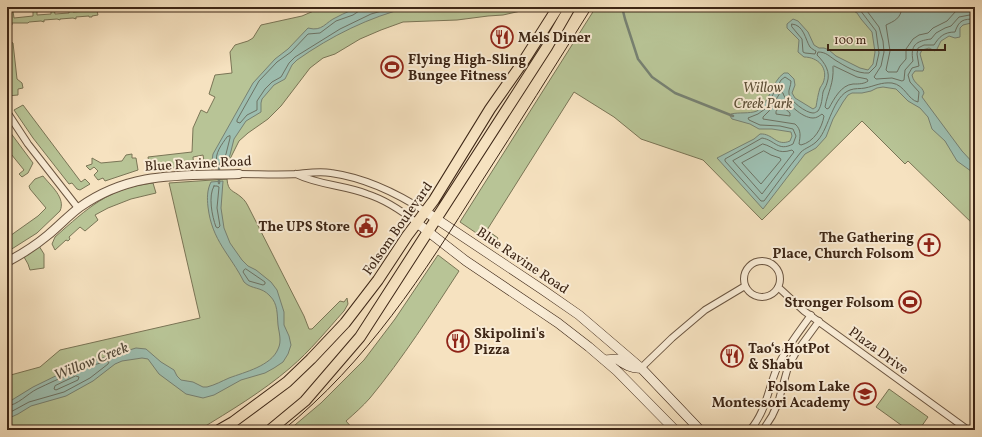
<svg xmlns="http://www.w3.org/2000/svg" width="982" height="437" font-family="Vollkorn,serif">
<rect width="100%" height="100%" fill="#f6e2c0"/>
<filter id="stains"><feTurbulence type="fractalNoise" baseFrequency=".005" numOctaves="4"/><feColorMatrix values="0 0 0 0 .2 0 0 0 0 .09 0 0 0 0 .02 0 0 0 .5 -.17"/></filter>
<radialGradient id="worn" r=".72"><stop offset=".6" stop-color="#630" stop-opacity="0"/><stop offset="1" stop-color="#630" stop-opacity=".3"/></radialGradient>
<path fill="#b8c496" stroke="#7a7556" d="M69 7H72L73 12 87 11 86 7H89V11H97L98 15 92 16V17H89V16L76 17V19L73 18 60 19V20L57 19 44 20V22L41 21 29 22 28 23H12V25L7 24V19L10 18 9 12 13 11 14 18 33 16V10L37 9V15L51 14V8H54L55 14 69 13Z
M323 7H549L545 10 534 8 503 15 488 16 457 20 403 22 381 30 360 39 335 54 323 58 310 68 281 106 268 119 248 133 239 141 226 167H205L203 155 193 157 194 169 174 168 150 169 148 157 192 152 193 128 201 110 207 113 215 97 209 94 215 75 232 73 230 52 235 45 248 41 253 38 261 25 302 16Z
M596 7H975V226L908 161 905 164 862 121 762 220 703 160 641 139 614 117 574 92 487 230 498 238 494 245 460 222Z
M7 40 13 43 17 79 22 83 23 88 18 89V95L7 96Z
M23 105 81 182 85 179 90 184 80 190 77 189 72 183 69 184 33 138 14 110Z
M7 128 33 163 28 173 22 177 19 174 24 170 7 149Z
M132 154V158H136L138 170 105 181 103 178 98 180 94 175 98 171 94 167 90 170 86 166 92 164V158L101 163 122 161 126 155Z
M43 176C51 186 66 198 60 211L37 233 7 252V238L38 216 46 208 30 189 29 186 35 179Z
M227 179C228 192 233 190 241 197 245 200 247 204 249 208L304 316 309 329H312L340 301 344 302 347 298 348 304 344 311C327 330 310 351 290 368 262 392 230 411 199 430H7V376L40 367 60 350 200 318 169 183Z
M153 183 156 193 131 199 108 208 95 215 98 220 85 231 80 227 69 237 70 239 68 241 66 240 55 250 52 244 55 237C88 208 108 188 153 183Z
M39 246 44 254V268L30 270 28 264 24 257Z
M438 255 459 271C431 314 403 358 370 398 363 406 354 414 346 421L354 430H289L321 403 364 360 395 319Z
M889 389 928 417 919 430H908L876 407Z"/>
<path fill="#9dbeb0" stroke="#778172" d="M358 7H410C369 17 331 36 297 60L292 65 285 79 274 85 262 99 261 103V112L246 121 234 139 230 155 225 167H211L213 154 253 83 275 59 288 49 308 28C323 32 325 22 337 17 344 13 351 11 358 7Z
M847 7H875L884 9 899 7H975V22L963 25 960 28V37L955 38 949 36 941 41 937 49 935 51 929 48 922 50 920 54 924 68 923 71H915L912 75C914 85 922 85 924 93L922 97 962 151 975 165V174L957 161 945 141 932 129 928 117 920 108 908 101 896 89 883 87 877 88 871 91 862 93H852L848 95 843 102 833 119 826 137 816 148 805 154 763 209 717 158 754 139 760 134C773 133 776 147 790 141L792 136 791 132 772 129H759L750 124 732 119 730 116 731 114C739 112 749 114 757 111 770 103 771 82 784 73H788L794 79 795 85 792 93 795 98 813 109 816 107C817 101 818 94 820 88 821 86 822 85 823 83 829 68 818 57 804 57L798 52 799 40 787 28V24L793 19 798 21 808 32 814 45 819 48H824L829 50 836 56 860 68 868 70 873 64 875 52 872 32 861 19 857 13Z
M223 181 221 208 224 228 230 243 242 260 248 266 256 270 271 282 277 290 284 312V325L289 336 291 345 288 354 283 362 274 368 265 373 241 380 214 395 203 398 186 394 159 374 148 359 142 358 122 361 115 364 93 381 66 396 31 406 18 414 7 419V403L33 387 76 366 136 348 146 349 161 362 174 370 177 376 181 380 193 382 203 387H207C215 385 222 381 229 378 245 372 271 366 278 349 282 341 279 333 278 325 277 314 278 304 270 296 261 286 252 290 244 282 230 254 212 241 208 207 207 198 207 190 211 182Z"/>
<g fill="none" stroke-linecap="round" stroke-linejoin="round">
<path stroke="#6d7263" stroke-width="1" d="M359 7V11L353 15 336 21 320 33 308 34 291 52 277 62 259 81 237 120V122L240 123 247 115 257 110V101L265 89 272 82 281 77 289 63 295 57 340 29 371 14 396 7
M854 7 860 10 876 31 879 53 876 66 869 73C857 74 845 66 835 60 829 56 826 52 818 52L817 55C825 63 831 72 827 83 826 87 824 89 823 92 822 98 822 105 818 111 816 112 815 113 813 113 806 113 790 101 789 94 788 90 791 86 791 81L785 77 781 80 765 109 758 114 748 118 749 120 760 125 780 126 793 129 796 136 793 144C778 152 775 140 762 138L725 159V161L761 201H764C776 185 788 168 801 152 805 148 813 146 818 140 829 128 833 96 850 90 855 88 860 89 865 88 875 86 881 82 892 83 905 85 908 100 918 102L919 92 910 82 908 75 912 68 919 66 917 54 918 48 924 45H934C939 37 944 32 955 32 959 20 963 19 975 19
M864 7 879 27 883 41 884 52 881 66 874 77 876 79 892 78 902 81 904 80 905 70 913 61C910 45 916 41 931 39L936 33 945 28 951 26 959 17 975 14
M902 7C901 19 894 21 886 25L890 51 886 70 888 72H897L900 66 906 59V49L913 39 919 35 928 33 933 28 947 21 956 11 975 8
M792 24C804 25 805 39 810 47 811 48 815 51 816 51L815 54 805 53 803 52 802 39 792 27Z
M834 66 857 77 867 79 868 81C864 84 859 84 853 84 841 85 834 99 829 108L827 109 825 107C828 91 834 84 833 67Z
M781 92 783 93C786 103 802 118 813 118 817 118 819 116 822 114L824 116C822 128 814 142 801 145L799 144C800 137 802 130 795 124L763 119V117L769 111Z
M780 106H782L790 113V116L776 114V112Z
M230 136V138L226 154 221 163H217C214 154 222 144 227 137Z
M763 144C775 147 777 155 792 150L794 152 762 194 733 161Z
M764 151 771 155 780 158 781 160 761 184 742 163Z
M214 186H217L219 187 217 208 220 226 218 228 216 227C212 216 208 196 214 186Z
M246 269 265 282V284L263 285 249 281 243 272 244 270Z
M76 376 79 377 78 380 56 390 54 389 55 386Z
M7 406C18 405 27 394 37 389 60 378 82 368 107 361L109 362 108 364 90 378 64 392 29 402 7 414"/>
<path stroke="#778172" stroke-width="2.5" d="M622 7 625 19 638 59 652 77 675 93 733 116
M636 7H641
M219 164V183"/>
<g stroke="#6b5540" stroke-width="8">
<path id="minor" d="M7 112 28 144 78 208
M239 174C258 174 278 175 297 174 308 173 319 171 331 173 366 178 397 193 426 212
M296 174C318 185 344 185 367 194 386 200 402 211 417 223
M744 279a18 18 0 1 1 36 0a18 18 0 1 1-36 0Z
M778 287 804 311 968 430
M641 368 672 338 705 310 745 286
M750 430C766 412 768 389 777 368 785 349 799 332 811 315
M763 430 772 416 778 403 788 367 795 354 819 321"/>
</g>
<g stroke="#6b5540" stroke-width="10">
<path id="tertiary" d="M7 262C22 254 35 246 48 235 59 226 69 215 80 207 131 171 180 176 239 174"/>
</g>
<g stroke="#3d2616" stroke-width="10">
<path id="secondary" d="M426 212 543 290 579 315 641 368 700 430
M417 223 466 261 558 323 589 347 617 371 675 430
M604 360 617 359C625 365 632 369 641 368"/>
</g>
<g stroke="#3d2616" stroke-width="12">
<path id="primary" d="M219 430 233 422 287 382 311 359 345 323 378 280 407 236 434 200 490 109 523 62 558 7
M270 430 305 401 360 337 547 47 570 7"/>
</g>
<use href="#minor" stroke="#f9ecd6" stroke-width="6"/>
<use href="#tertiary" stroke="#f9ecd6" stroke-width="8"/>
<use href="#secondary" stroke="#f9ecd6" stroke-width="9"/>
<use href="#primary" stroke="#f6e2c0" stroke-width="10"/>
<path stroke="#3d2616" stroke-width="1" d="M283 430C367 362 424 274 480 184 518 125 555 66 592 7"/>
</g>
<defs>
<g id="restaurant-ring" transform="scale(1.15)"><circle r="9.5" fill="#f9ecd6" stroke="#8f2418" stroke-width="1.5"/><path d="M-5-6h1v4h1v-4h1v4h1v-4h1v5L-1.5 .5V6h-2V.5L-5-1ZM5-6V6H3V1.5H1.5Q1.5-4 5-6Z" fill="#8f2418"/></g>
<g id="stadium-ring" transform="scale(1.15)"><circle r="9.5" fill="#f9ecd6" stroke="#8f2418" stroke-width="1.5"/><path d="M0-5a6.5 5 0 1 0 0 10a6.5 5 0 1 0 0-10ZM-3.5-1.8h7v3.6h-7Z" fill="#8f2418"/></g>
<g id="civic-ring" transform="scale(1.15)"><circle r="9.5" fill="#f9ecd6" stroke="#8f2418" stroke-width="1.5"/><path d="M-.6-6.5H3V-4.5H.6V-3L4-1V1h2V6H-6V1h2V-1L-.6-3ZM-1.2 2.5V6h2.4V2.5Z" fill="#8f2418"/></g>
<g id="church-ring" transform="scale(1.15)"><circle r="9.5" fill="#f9ecd6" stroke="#8f2418" stroke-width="1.5"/><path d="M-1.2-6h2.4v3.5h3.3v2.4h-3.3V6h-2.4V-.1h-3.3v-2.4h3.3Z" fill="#8f2418"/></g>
<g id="school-ring" transform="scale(1.15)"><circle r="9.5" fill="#f9ecd6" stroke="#8f2418" stroke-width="1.5"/><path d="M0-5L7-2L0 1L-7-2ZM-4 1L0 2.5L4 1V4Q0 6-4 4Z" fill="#8f2418"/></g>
</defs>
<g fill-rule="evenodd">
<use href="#restaurant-ring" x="502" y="37"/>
<use href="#stadium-ring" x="392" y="67"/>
<use href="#civic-ring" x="366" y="226"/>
<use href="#church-ring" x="929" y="245"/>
<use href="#stadium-ring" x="910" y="302"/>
<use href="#restaurant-ring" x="458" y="341"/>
<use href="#restaurant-ring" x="732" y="356"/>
<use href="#school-ring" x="865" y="394"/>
</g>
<g text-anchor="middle" stroke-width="4" stroke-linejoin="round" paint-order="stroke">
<g font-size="14" font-weight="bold" fill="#3d2616" stroke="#f9ecd6" text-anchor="start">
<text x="518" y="42">Mels Diner</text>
<text x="408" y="64">Flying High-Sling<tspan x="408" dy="16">Bungee Fitness</tspan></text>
<text x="350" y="231" text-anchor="end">The UPS Store</text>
<text x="914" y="242" text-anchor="end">The Gathering<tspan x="914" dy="16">Place, Church Folsom</tspan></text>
<text x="894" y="307" text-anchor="end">Stronger Folsom</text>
<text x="474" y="338">Skipolini's<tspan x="474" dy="16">Pizza</tspan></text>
<text x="748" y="353">Tao‘s HotPot<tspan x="748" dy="16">&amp; Shabu</tspan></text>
<text x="850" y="391" text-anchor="end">Folsom Lake<tspan x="850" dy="16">Montessori Academy</tspan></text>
</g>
<g font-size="14" font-style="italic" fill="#5c4e36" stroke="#f9ecd6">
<text x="763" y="92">Willow<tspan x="763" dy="16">Creek Park</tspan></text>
</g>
<g font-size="14" fill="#3d2616" stroke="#f9ecd6">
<text transform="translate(198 163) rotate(-3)" y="5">Blue Ravine Road</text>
<text transform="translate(397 228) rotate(-55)" y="5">Folsom Boulevard</text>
<text transform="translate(523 260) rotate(34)" y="5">Blue Ravine Road</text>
<text transform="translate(879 350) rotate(36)" y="5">Plaza Drive</text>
</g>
<g font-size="15" font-style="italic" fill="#554c3c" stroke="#f9ecd6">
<text transform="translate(91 361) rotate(-22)" y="5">Willow Creek</text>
</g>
</g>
<rect width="982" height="437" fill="none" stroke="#f6e2c0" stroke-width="24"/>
<rect x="8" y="8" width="966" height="421" fill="none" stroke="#3d2616" stroke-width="2"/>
<rect x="12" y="12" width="958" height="413" fill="none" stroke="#3d2616"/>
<path d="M828 44v6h117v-6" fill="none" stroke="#3d2616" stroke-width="2"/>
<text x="834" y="44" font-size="12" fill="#3d2616" stroke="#f9ecd6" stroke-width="3" paint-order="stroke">100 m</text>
<rect width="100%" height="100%" filter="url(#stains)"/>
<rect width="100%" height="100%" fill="url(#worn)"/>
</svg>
